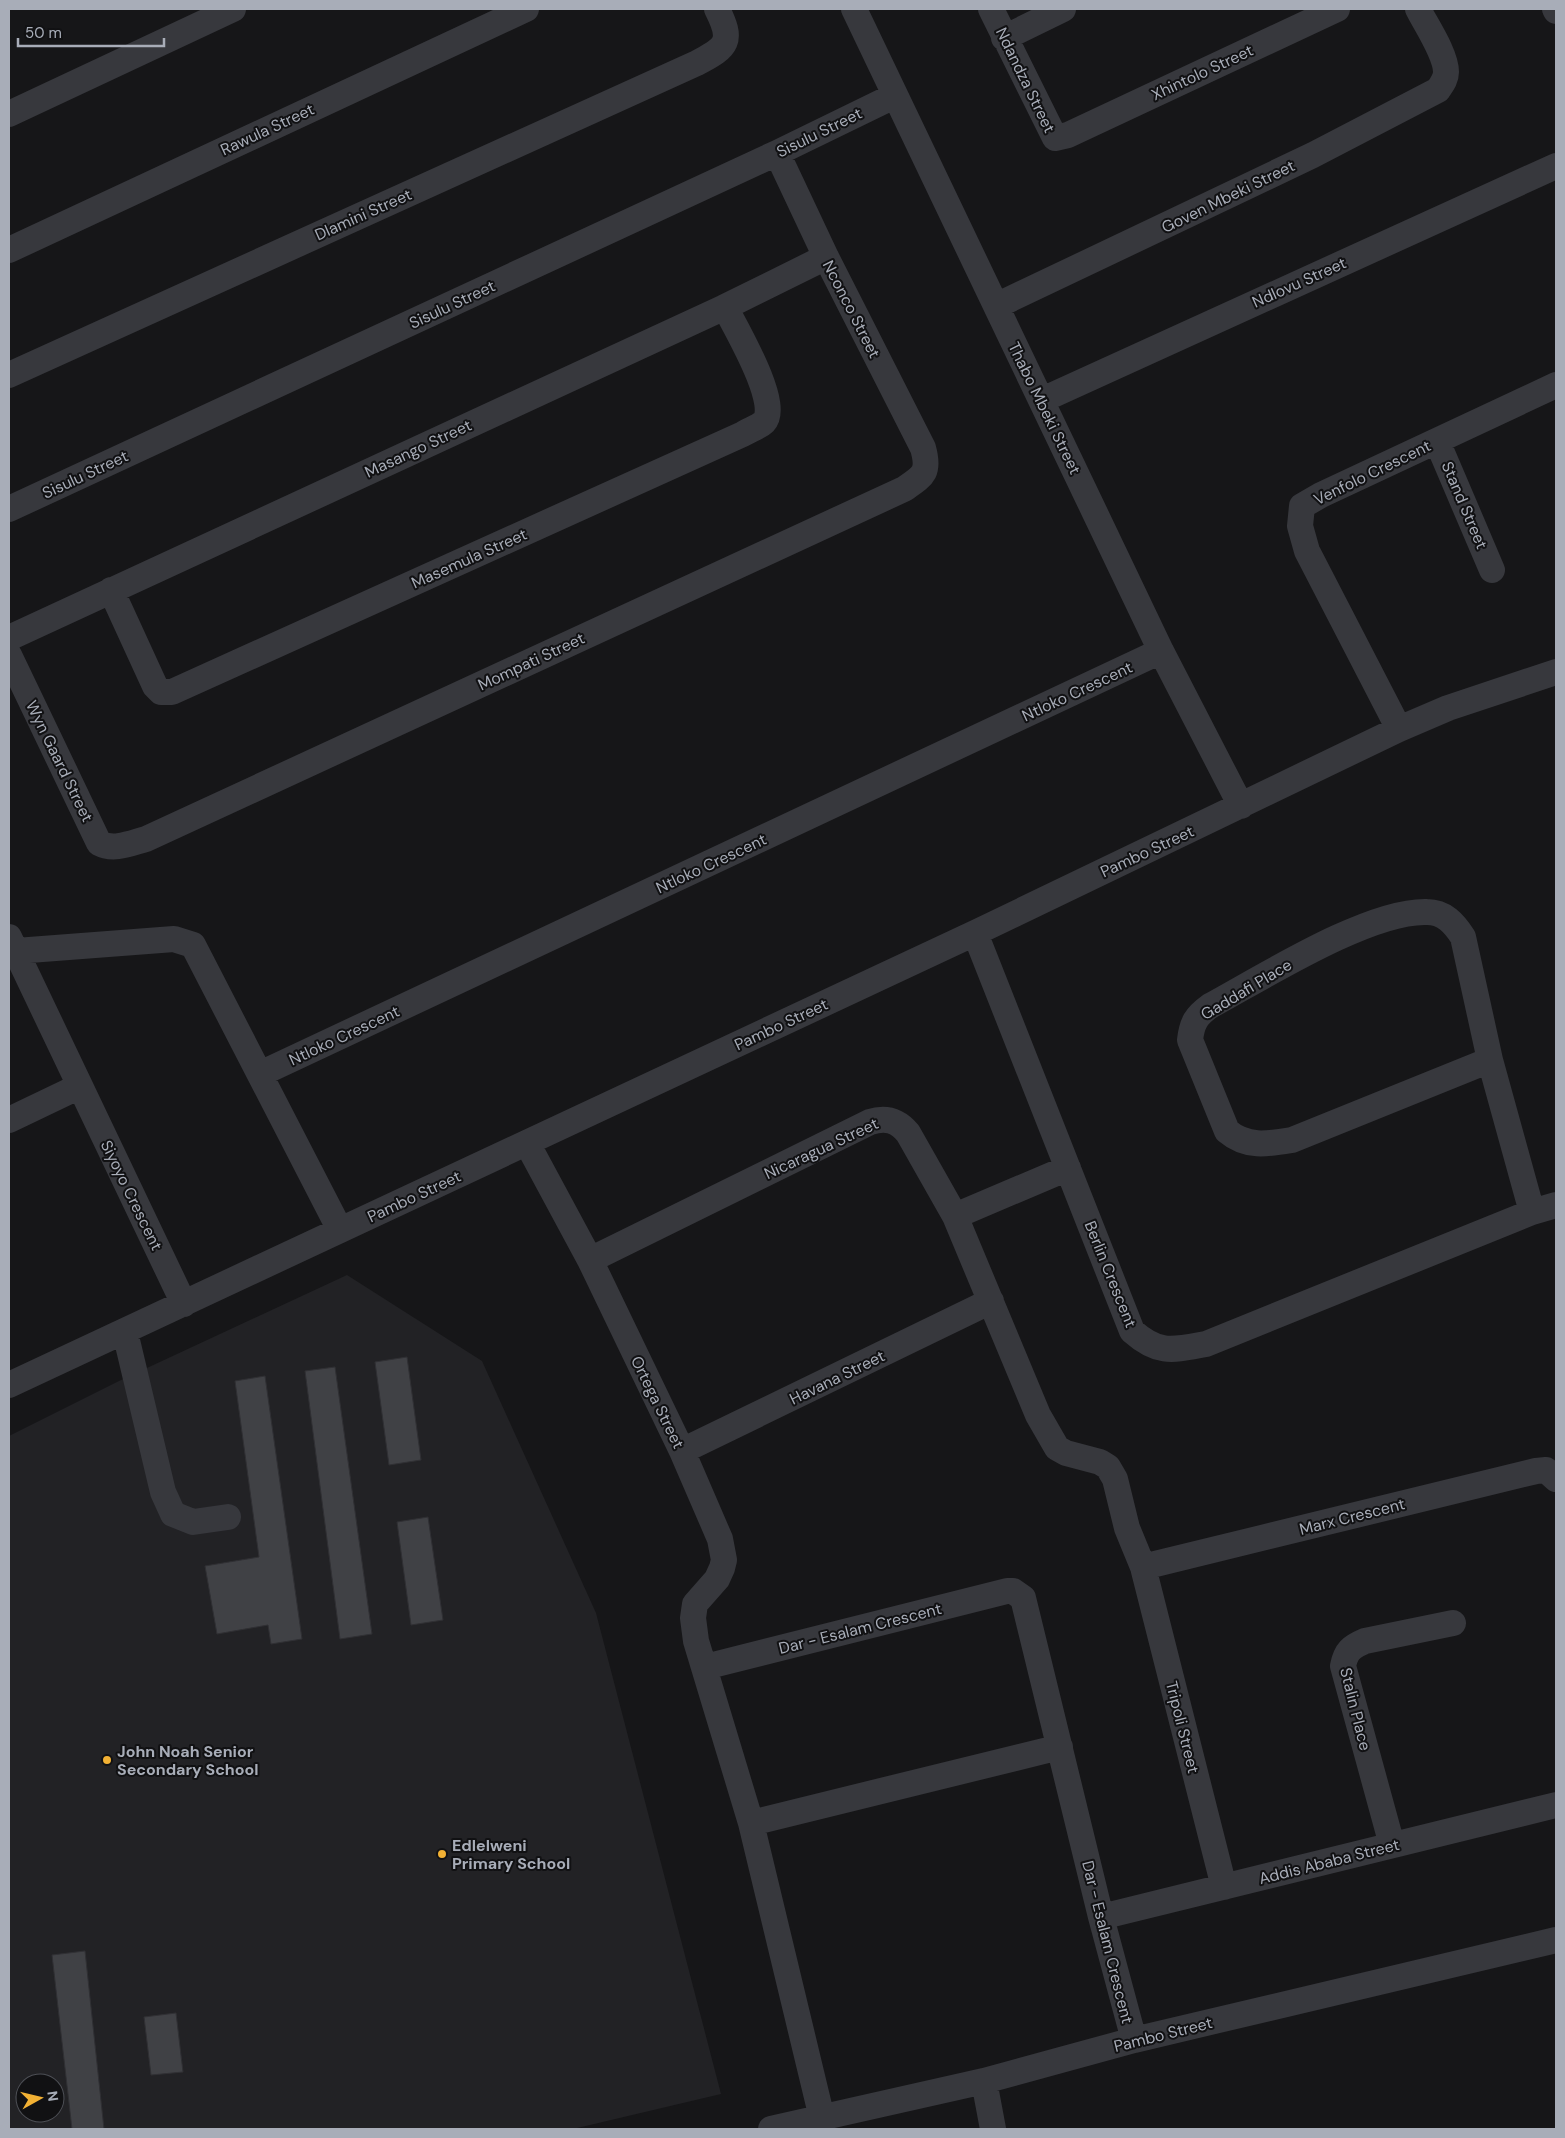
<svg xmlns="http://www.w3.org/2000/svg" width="1565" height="2138" font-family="'DM Sans',sans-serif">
<rect width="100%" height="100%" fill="#161618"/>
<path fill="#222225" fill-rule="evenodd" d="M347 1275 482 1361 596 1613 721 2094 573 2129H9V1436L119 1381ZM25 2083H55V2113H25Z"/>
<path fill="#404145" stroke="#303034" d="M407 1357 421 1460 389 1465 375 1362Z
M335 1367 372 1634 340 1639 305 1371Z
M265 1376 302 1639 271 1644 268 1625 217 1634 205 1566 259 1557 235 1381Z
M428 1517 443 1620 411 1625 397 1522Z
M85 1951 104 2129H72L52 1955Z
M176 2013 183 2072 151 2075 144 2017Z"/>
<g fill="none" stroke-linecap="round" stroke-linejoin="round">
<path stroke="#37383d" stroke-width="26" d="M854 9 1161 651 1241 806
M991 9 1055 138 1068 135 1337 9
M1555 9 1556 11
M1004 38 1063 9
M9 114 233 9
M9 250 526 9
M996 306 1313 155 1438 90C1442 84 1446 79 1446 72 1446 54 1426 25 1418 9
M9 375 697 63C728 47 733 41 717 9
M1042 400 1556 166
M1437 441 1492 570
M9 509 777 153 894 96
M111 590 155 686 161 692H172L743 434C749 430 759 427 764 422 781 404 735 327 725 307
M9 638 725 307 826 257
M9 655 99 843C114 851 131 843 146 839L904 489C923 476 930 473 923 448L826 257 777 153
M1399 729 1307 551 1300 526 1302 506 1321 495 1556 385
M975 933 1132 1331C1159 1355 1173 1350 1206 1344L1532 1212 1556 1205
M9 937 184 1304
M16 951 174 939 193 945 340 1230
M1490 1060 1292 1140C1268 1144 1247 1148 1227 1131L1190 1040C1192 1023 1196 1016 1210 1006 1262 978 1369 910 1427 912 1444 912 1454 923 1463 937L1490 1060 1532 1212
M260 1074 1161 651
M9 1120 80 1086
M527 1143 590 1260 682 1451 720 1539 724 1560 722 1568 717 1579 695 1604 693 1618 696 1641 751 1823 822 2118
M955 1216 1068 1168
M590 1260 870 1122C886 1117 897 1120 908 1133L955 1216 1038 1415 1057 1448 1066 1453 1100 1462 1108 1467 1115 1479 1127 1528 1143 1567 1224 1887
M125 1332 163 1492 173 1514 193 1522 228 1517
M9 1385 975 933 1399 729 1448 708 1556 672
M682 1451 991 1301
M1143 1567 1536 1471 1546 1470 1556 1479
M705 1667 1007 1591H1013L1023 1598 1101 1917 1134 2040
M751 1823 1060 1747
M1392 1845 1343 1666C1346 1651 1351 1647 1365 1641L1453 1623
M1101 1917 1556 1805
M984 2081 993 2129
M771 2129 984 2081 1134 2040 1556 1940"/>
</g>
<g fill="#f2b134" stroke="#111113" stroke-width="2">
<circle cx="107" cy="1760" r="5"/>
<circle cx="442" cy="1854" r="5"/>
</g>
<g text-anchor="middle" stroke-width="4" stroke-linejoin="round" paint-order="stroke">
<g font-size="16" fill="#a8adb8" stroke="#111113">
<text transform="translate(1202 72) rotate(-25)" y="6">Xhintolo Street</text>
<text transform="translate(1026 80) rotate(64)" y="6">Ndandza Street</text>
<text transform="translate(267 129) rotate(-25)" y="6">Rawula Street</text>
<text transform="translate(819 132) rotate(-26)" y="6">Sisulu Street</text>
<text transform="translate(1228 196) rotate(-26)" y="6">Goven Mbeki Street</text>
<text transform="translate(363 214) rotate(-24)" y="6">Dlamini Street</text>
<text transform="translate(1299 282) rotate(-24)" y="6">Ndlovu Street</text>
<text transform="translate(452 304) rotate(-25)" y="6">Sisulu Street</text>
<text transform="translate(852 309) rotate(63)" y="6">Nconco Street</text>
<text transform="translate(1045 408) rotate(64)" y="6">Thabo Mbeki Street</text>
<text transform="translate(418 448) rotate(-25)" y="6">Masango Street</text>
<text transform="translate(1372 472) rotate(-26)" y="6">Venfolo Crescent</text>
<text transform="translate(85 474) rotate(-25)" y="6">Sisulu Street</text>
<text transform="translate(1465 505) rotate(67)" y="6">Stand Street</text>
<text transform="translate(469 558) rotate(-24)" y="6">Masemula Street</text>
<text transform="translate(531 661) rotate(-25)" y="6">Mompati Street</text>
<text transform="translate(1077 691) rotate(-25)" y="6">Ntloko Crescent</text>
<text transform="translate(60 761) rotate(64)" y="6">Wyn Gaard Street</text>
<text transform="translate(1147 851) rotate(-25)" y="6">Pambo Street</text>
<text transform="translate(711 863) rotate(-25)" y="6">Ntloko Crescent</text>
<text transform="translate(1246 989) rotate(-31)" y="6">Gaddafi Place</text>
<text transform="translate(781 1024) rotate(-25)" y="6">Pambo Street</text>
<text transform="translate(344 1035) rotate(-25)" y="6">Ntloko Crescent</text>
<text transform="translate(821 1148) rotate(-25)" y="6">Nicaragua Street</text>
<text transform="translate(132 1195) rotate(64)" y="6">Siyoyo Crescent</text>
<text transform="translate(414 1196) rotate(-25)" y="6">Pambo Street</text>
<text transform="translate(1111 1274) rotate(68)" y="6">Berlin Crescent</text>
<text transform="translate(837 1377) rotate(-26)" y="6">Havana Street</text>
<text transform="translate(658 1402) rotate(64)" y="6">Ortega Street</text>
<text transform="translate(1352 1516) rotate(-14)" y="6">Marx Crescent</text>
<text transform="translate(860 1628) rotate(-14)" y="6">Dar - Esalam Crescent</text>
<text transform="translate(1356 1709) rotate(76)" y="6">Stalin Place</text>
<text transform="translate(1183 1727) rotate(76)" y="6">Tripoli Street</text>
<text transform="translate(1329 1861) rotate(-14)" y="6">Addis Ababa Street</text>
<text transform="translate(1108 1942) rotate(76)" y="6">Dar - Esalam Crescent</text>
<text transform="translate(1163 2034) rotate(-14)" y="6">Pambo Street</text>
</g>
<g font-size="16" font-weight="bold" fill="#a8adb8" stroke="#111113" text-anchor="start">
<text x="117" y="1757">John Noah Senior<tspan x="117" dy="18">Secondary School</tspan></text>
<text x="452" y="1851">Edlelweni<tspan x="452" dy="18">Primary School</tspan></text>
</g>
</g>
<rect width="1565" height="2138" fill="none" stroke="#a8adb8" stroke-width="20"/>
<g transform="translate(40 2098) rotate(82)"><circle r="24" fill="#111113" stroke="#4d4f55"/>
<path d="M0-4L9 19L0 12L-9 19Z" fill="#f2b134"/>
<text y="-8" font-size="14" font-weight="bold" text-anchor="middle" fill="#a8adb8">N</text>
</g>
<path d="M18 38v8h146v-8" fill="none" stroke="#a8adb8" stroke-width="2.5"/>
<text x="25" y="38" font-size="15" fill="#a8adb8" stroke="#111113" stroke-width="4" paint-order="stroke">50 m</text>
</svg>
